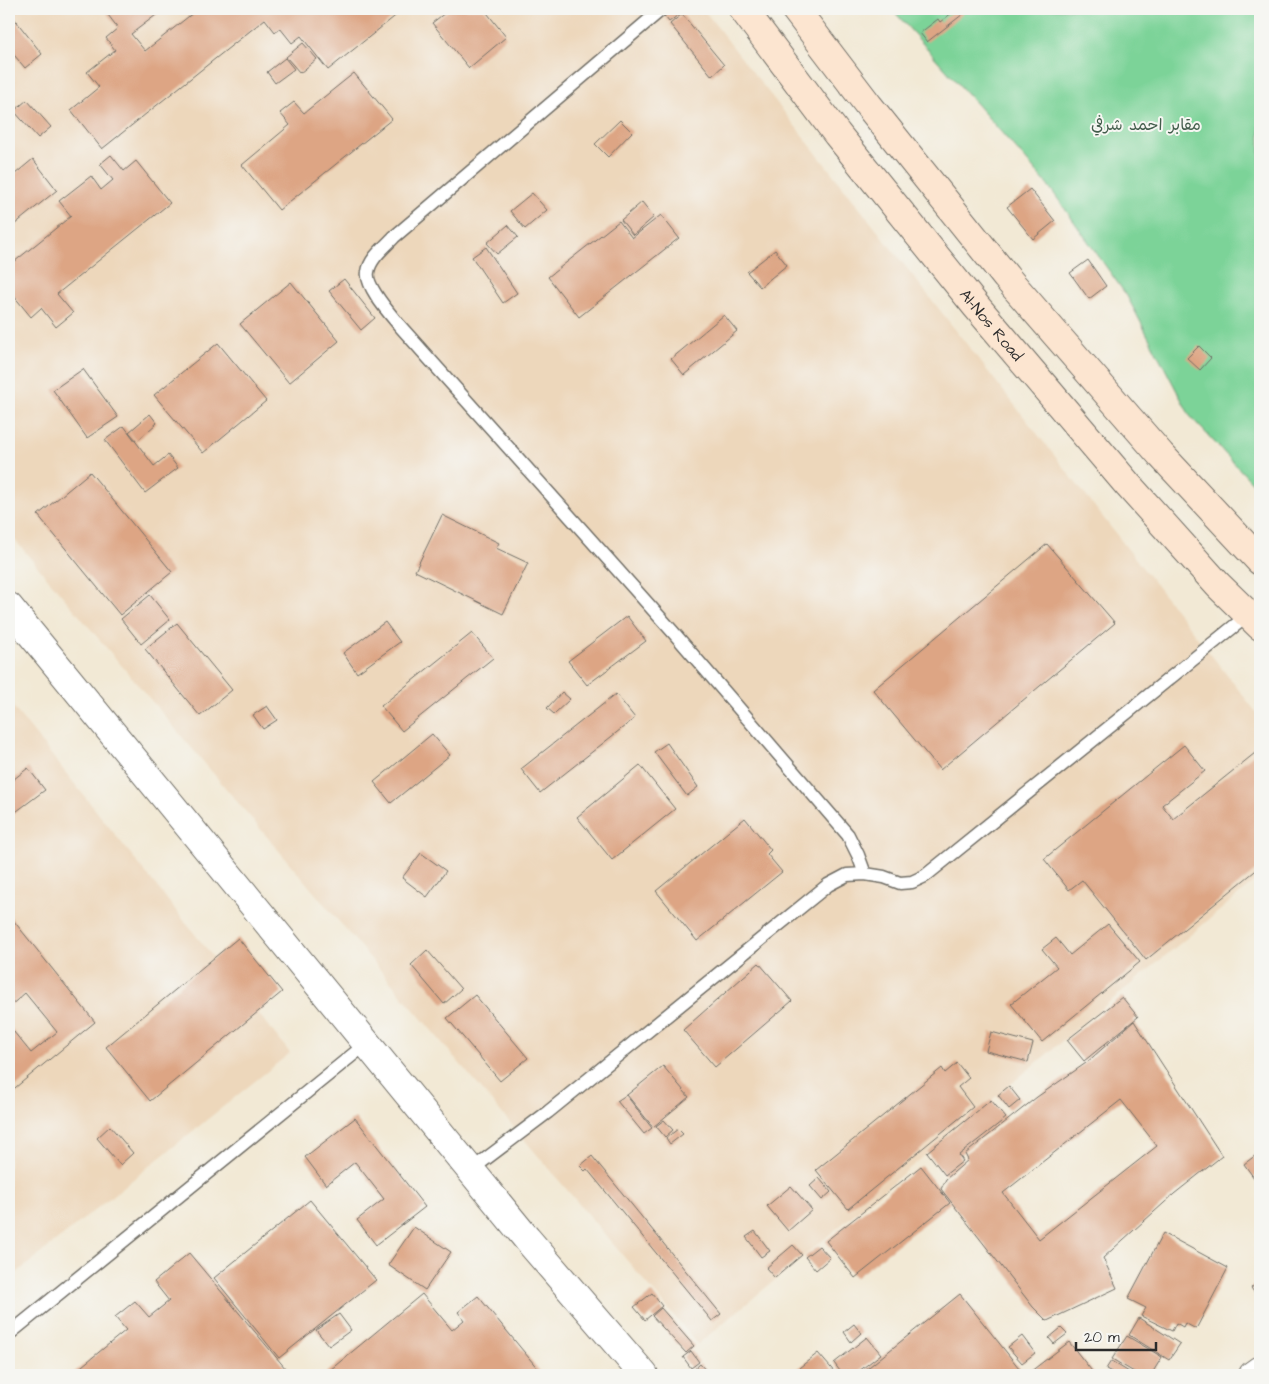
<svg xmlns="http://www.w3.org/2000/svg" width="1269" height="1384" font-family="'Architects Daughter','Playpen Sans Arabic',sans-serif">
<rect width="100%" height="100%" fill="#f6f6f2"/>
<filter id="ink" filterUnits="userSpaceOnUse"><feTurbulence type="fractalNoise" baseFrequency=".02" numOctaves="2"/><feDisplacementMap in="SourceGraphic" scale="10" xChannelSelector="R" yChannelSelector="G"/><feConvolveMatrix kernelMatrix="1 2 1 2 8 2 1 2 1" color-interpolation-filters="sRGB"/></filter>
<filter id="wash" filterUnits="userSpaceOnUse"><feTurbulence type="fractalNoise" baseFrequency=".0096" numOctaves="4" result="noise"/><feDisplacementMap in="SourceGraphic" scale="20" xChannelSelector="R" yChannelSelector="G"/><feGaussianBlur stdDeviation="1.12" result="paint"/><feColorMatrix in="noise" values="0 0 0 0 0 0 0 0 0 0 0 0 0 0 0 0 0 1.4 0 .05"/><feComposite in="paint" operator="in"/></filter>
<g filter="url(#wash)">
<rect width="100%" height="100%" fill="#f2e9d5"/>
<path fill="#edd7bb" d="M9 9H703L1260 717V877L698 1344 9 533Z
M9 702 290 1053 9 1279Z"/>
<path fill="#7bd398" stroke="#537f62" d="M892 9H1260V491L1190 416 1127 296 1048 185Z"/>
<g id="blocks">
<path fill="#dda584" fill-rule="evenodd" d="M108 9H164L131 34 145 51 198 9H404L328 70 301 36 292 43 280 28 275 32 265 19 102 149 71 110 99 87 87 72 115 50 106 38 118 28 105 11Z
M450 9H484L506 37 469 68 432 23Z
M659 9H680L682 12 669 22Z
M957 9H959L963 14 927 42 920 33 938 19 940 22Z
M9 12 42 54 25 68 9 49Z
M682 14 724 65 712 76 670 24Z
M303 43 317 59 300 73 286 57Z
M285 58 294 69 275 83 267 72Z
M354 73 392 119 279 210 242 165 290 125 280 113 294 102 304 113Z
M27 100 51 127 38 138 14 111Z
M620 120 632 132 608 157 595 144Z
M111 155 124 171 136 161 170 203 57 294 73 313 56 327 41 308 31 317 9 290V266L71 216 59 201 91 176 101 190 113 180 100 164Z
M33 159 57 190 9 229V179Z
M1030 189 1055 221 1033 239 1007 207Z
M532 193 547 210 525 229 510 211Z
M642 202 654 217 633 235 621 220Z
M661 215 679 238 579 317 548 277 619 221 632 238Z
M508 225 518 237 497 254 487 243Z
M486 247 517 293 503 303 472 257Z
M775 250 787 265 760 287 747 272Z
M1088 260 1106 286 1089 299 1070 273Z
M344 279 375 318 361 330 329 291Z
M291 282 339 341 289 383 240 324Z
M724 315 737 331 684 375 671 359Z
M218 343 266 401 203 453 154 395Z
M1199 346 1211 358 1200 370 1187 358Z
M83 369 118 417 87 438 53 390Z
M150 414 157 423 137 441 129 432Z
M124 426 154 466 168 455 178 468 145 493 105 440Z
M90 472 172 572 120 615 38 515Z
M442 515 499 543 496 548 528 563 503 614 415 571Z
M1047 544 1115 623 940 770 873 690Z
M150 595 170 620 141 644 121 619Z
M627 616 646 641 587 685 568 661Z
M385 622 400 642 357 673 343 653Z
M177 623 232 690 200 716 145 649Z
M472 633 493 658 402 731 381 706Z
M562 692 570 699 554 714 547 708Z
M616 694 635 718 540 793 521 769Z
M267 706 277 720 263 729 253 715Z
M432 734 450 755 391 803 374 782Z
M667 743 698 787 687 796 654 752Z
M1184 745 1205 771 1162 805 1173 819 1255 753 1260 759V867L1146 960 1082 880 1069 890 1044 859Z
M640 765 675 809 612 860 577 817Z
M28 768 45 790 9 817V783Z
M745 818 771 850 767 854 782 872 697 941 656 891Z
M421 853 446 871 427 897 402 878Z
M9 915 95 1022 10 1092 9 1026 31 1053 57 1032 25 993 9 1007Z
M1108 924 1140 962 1042 1042 1011 1004 1057 967 1042 949 1056 938 1070 955Z
M238 938 282 992 150 1101 106 1047Z
M427 950 461 989 444 1004 411 965Z
M759 963 792 1001 715 1067 683 1030Z
M475 995 528 1058 500 1081 447 1018Z
M1122 997 1138 1017 1084 1061 1067 1040Z
M1134 1021 1222 1156 1174 1194 1103 1258 1117 1288 1047 1321 1033 1307 941 1189 946 1179 968 1160 965 1154 1037 1097 1086 1063ZM1121 1100 1157 1146 1039 1239 1003 1193Z
M991 1032 1033 1043 1028 1062 986 1051Z
M957 1063 969 1078 958 1087 973 1107 848 1209 816 1170 942 1068 945 1073Z
M663 1066 689 1097 653 1127 627 1095Z
M1009 1086 1020 1100 1009 1109 998 1095Z
M626 1095 652 1128 644 1134 617 1101Z
M991 1100 1006 1118 959 1155 963 1161 945 1175 927 1152Z
M355 1118 425 1207 376 1245 357 1220 384 1199 355 1162 326 1185 305 1157Z
M664 1120 673 1130 665 1137 656 1126Z
M110 1126 133 1153 120 1165 97 1138Z
M678 1129 683 1134 670 1144 666 1138Z
M1260 1152V1173L1254 1178 1244 1164Z
M592 1156 721 1314 712 1321 587 1169 585 1171 580 1166Z
M921 1166 950 1203 855 1278 826 1241Z
M819 1178 831 1192 822 1200 810 1186Z
M791 1186 812 1210 788 1231 767 1206Z
M310 1200 376 1280 279 1358 214 1278Z
M414 1227 451 1252 425 1290 388 1265Z
M755 1231 770 1251 761 1257 746 1237Z
M1163 1233 1228 1268 1196 1329 1185 1323 1183 1327 1176 1323 1172 1331 1141 1316 1146 1308 1128 1299Z
M793 1245 802 1255 775 1278 766 1268Z
M819 1246 830 1258 816 1270 805 1257Z
M189 1253 291 1375H71L126 1330 115 1317 135 1301 149 1317 169 1301 154 1282Z
M1260 1281V1300L1251 1288Z
M652 1293 662 1306 645 1320 634 1307Z
M422 1294 452 1330 464 1320 458 1312 478 1296 543 1375H324Z
M960 1294 1023 1373 1020 1375H859Z
M661 1308 694 1346 686 1353 652 1316Z
M339 1314 351 1330 329 1346 316 1330Z
M1139 1318 1180 1344 1169 1360 1129 1335Z
M854 1324 861 1333 851 1342 844 1332Z
M1061 1328 1067 1334 1054 1344 1049 1338Z
M1022 1336 1035 1353 1022 1363 1008 1347Z
M1127 1336 1162 1357 1151 1375H1139L1112 1359Z
M867 1337 881 1354 854 1375H843L834 1363Z
M1069 1342 1095 1375H1026Z
M691 1351 699 1362 691 1368 683 1357Z
M818 1353 837 1375H790Z
M1111 1361 1129 1372 1127 1375H1117L1106 1369Z
M700 1364 710 1375H693L691 1372Z"/>
</g>
</g>
<g filter="url(#ink)">
<use href="#blocks" fill-opacity="0" stroke="#716e66" stroke-width="1"/>
<g fill="none" stroke-linecap="round" stroke-linejoin="round">
<g stroke="#716e66" stroke-width="15">
<path id="service" d="M662 9 394 237C385 247 370 258 368 272 365 286 390 314 399 325L673 632 848 835 858 855 865 874
M471 1170 548 1112 828 885 847 875 865 874 884 877 900 883 912 882 925 876 1248 615
M9 1334 366 1044"/>
</g>
<g stroke="#716e66" stroke-width="30">
<path id="tertiary" d="M9 607 527 1239 644 1375
M1253 1375 1260 1370"/>
</g>
<g stroke="#716e66" stroke-width="30">
<g id="secondary">
<path id="s1" d="M743 9 837 134 976 306 1128 485 1218 585 1260 626"/>
<path d="M795 9 869 106 1006 277 1161 455 1260 561"/>
</g>
</g>
<use href="#service" stroke="#fff" stroke-width="12"/>
<use href="#tertiary" stroke="#fff" stroke-width="28"/>
<use href="#secondary" stroke="#fce5d0" stroke-width="28"/>
</g>
</g>
<g text-anchor="middle" stroke-width="4" stroke-linejoin="round" paint-order="stroke">
<g font-size="16" fill="#435d4c" stroke="#f6f6f2">
<text x="1146" y="130">مقابر احمد شرفي</text>
</g>
<g font-size="16" fill="#2b2b2b" stroke="#f6f6f2">
<text dy="6" stroke="none"><textPath href="#s1" startOffset="402">Al-Nos Road</textPath></text>
</g>
</g>
<rect width="1269" height="1384" fill="none" stroke="#f6f6f2" stroke-width="30"/>
<path d="M1076 1342v8h80v-8" fill="none" stroke="#2b2b2b" stroke-width="2.5"/>
<text x="1084" y="1342" font-size="15" fill="#2b2b2b" stroke="#f6f6f2" stroke-width="4" paint-order="stroke">20 m</text>
</svg>
